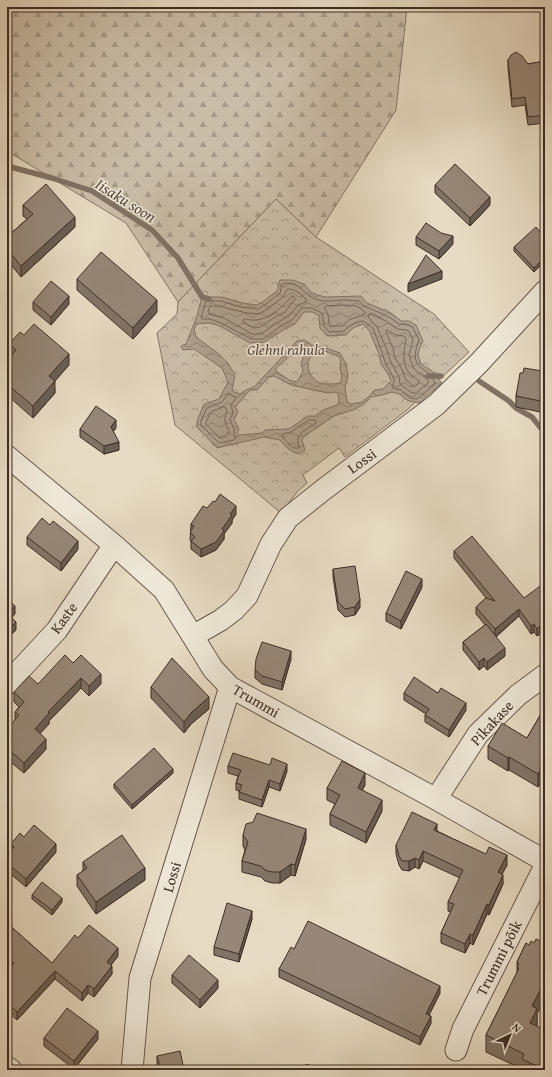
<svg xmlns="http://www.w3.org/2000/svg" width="552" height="1077" font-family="'Gentium Book Plus',serif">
<defs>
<pattern id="forest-firs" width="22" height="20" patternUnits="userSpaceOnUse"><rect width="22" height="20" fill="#cabda8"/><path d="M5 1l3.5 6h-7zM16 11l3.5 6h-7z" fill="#a59a89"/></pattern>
<pattern id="park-crowns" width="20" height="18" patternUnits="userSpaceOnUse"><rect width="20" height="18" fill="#cabda8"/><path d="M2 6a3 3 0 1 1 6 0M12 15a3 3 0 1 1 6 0" fill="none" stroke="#a59a89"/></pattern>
<pattern id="water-waves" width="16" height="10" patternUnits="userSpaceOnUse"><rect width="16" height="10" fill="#aea08e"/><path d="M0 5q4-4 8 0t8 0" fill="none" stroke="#8f8374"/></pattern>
</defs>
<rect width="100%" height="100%" fill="#e7dbc3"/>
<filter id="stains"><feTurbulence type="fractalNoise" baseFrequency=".005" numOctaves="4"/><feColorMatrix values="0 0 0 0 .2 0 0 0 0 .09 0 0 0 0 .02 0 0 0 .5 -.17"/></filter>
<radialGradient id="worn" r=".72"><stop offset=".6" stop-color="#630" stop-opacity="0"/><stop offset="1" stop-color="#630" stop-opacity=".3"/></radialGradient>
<path fill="url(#forest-firs)" stroke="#847567" d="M7 7H407L396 110 316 237 276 199 178 302 126 223 7 151Z"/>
<path fill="url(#park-crowns)" stroke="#847567" d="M276 199 316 237 434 314 469 352 407 410 345 457 339 448 303 475 307 483 298 491 281 513 175 425 157 333 177 314 178 302Z"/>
<path fill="url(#water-waves)" stroke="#817264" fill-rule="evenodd" d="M280 280H292L304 284 311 292 317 295 326 297 361 296 367 303 391 313 401 321H409L416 325 423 341 420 347 418 355 421 364 432 371 442 383 419 403 409 401 399 394 392 392 382 395 371 397 364 404 353 410 334 416 306 435 302 440 305 450 299 454C290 452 285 446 280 440L264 437 217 448 197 427V421L204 404 219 399 228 382 222 368 194 349 183 350 181 346 186 344 196 319 202 297H222L242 303 257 305 264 301 278 290V285ZM304 312H312L319 316 320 328 327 336 346 335 353 328 363 324 369 330 379 354 381 364 388 374 391 381 383 389 375 390 363 402 351 404 347 402 345 387 348 376 346 364 340 353 326 348 312 345 304 340 297 341 254 387 246 390 240 394 234 392 232 390 235 375 228 363 219 354 196 337 194 329 197 324 209 323 220 326 250 343 264 342 285 329 295 324ZM303 346 307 350 301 363 303 371 297 382 289 380 276 371V368L300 347ZM322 350 340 357C341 361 340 364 340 368 341 374 343 377 340 383 335 384 323 385 318 382 311 378 306 368 309 360 310 357 313 354 314 352ZM274 376 291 385 328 393 335 392 338 393 339 401 337 405 323 410 315 416H308L289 429 265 430 262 433 239 435 237 433 239 429 234 419 236 416 238 412 235 407 250 390 258 389 269 377Z"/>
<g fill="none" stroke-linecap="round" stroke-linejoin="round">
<path stroke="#76665a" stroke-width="1" d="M282 284C299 280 302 293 315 299 324 302 333 301 343 300 348 300 354 301 359 301L364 306 389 317 399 324 409 325 413 328 419 340C406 374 431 364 435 384L417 399 410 398 401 390 393 388 392 386 394 382V379L385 362 382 352 373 328 363 321C355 321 350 326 344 331L329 332 324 326 322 313 312 308H302L292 320 282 325 263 339H251L221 323 210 319H203L201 318 206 301H221L241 307 258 309 266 304 280 293Z
M288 289C296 289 300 294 306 299V302L298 305 289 316 280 321 261 334H252L224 318 209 314 208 312 210 306H220L230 309 247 313 259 314 269 308 283 297Z
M292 296 294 297 295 299 285 312 277 316 260 327 254 328 243 322V320L245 319C250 320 256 321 261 319 273 316 285 305 292 296Z
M345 305 357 306 365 312V314L349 320 342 326H331L329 324 328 314 325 309V307L327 306Z
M371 314 386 321 397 329 406 330 409 331 413 340 409 355 413 367 416 371 426 378 429 382 428 383 416 393H412L400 384 399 377 390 360 387 350 377 327 368 317 369 315Z
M387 330 396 335 404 336 406 339C404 351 401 365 411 375 414 377 417 379 419 381V383L415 386H413L406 380 401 367 395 358 393 348 386 332Z
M228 394 235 397 236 398 231 405 233 413 230 419 234 429V434L236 438 234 440 219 443 201 425V421L207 408 222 402Z
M224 407 226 408C228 413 224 415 225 421 227 430 235 435 220 438L206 424V422L211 412Z
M309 420H315L316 423C311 427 300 431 298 438 297 441 299 446 299 448 292 450 286 441 282 436V434L291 432Z"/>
<path stroke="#817264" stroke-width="5.5" d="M7 166 52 178 92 191 152 230 178 258 202 297 209 299
M428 376H441
M479 381 509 401 516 408 532 417 540 427 545 431"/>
<g stroke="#68584d" stroke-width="23">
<path id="minor" d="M7 456 114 545 164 590 213 669 230 687 436 799 545 861
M193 636 221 620 234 610 247 596 271 544 288 518 323 490 436 405 479 363 545 291
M7 684 57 630 114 545
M436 799 478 734 518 695 545 675
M456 1050 463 1029 545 866
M7 1067 11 1070
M132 1070 140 978 230 687"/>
</g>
<use href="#minor" stroke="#efe8d8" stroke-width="21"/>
</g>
<path fill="#817467" stroke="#3e2d26" d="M508 60 528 64 545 61V123L528 125 525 105 512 107 508 68Z
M435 185 490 205 470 226 435 193Z
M23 205 75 227 21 277 7 260V237L27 219 23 216Z
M416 237 453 244 439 259 416 245Z
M545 238V261L534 272 514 251V247Z
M77 279 157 312 133 339 77 290Z
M33 302 69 304 51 325 33 310Z
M9 344 69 365 54 381 55 393 33 418 7 395V361L11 357 9 355Z
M545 358V413L516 407V396L523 373 542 371Z
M116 428 113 431 119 450 104 454 80 437V429Z
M207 508 236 514 232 520V523L224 534V539L216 550 201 557 191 549V541L190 540 191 524Z
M50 525 78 549 61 571 27 545V537Z
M454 551 524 598 545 585V632L541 635 540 634 537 636 534 632 531 634 519 616 496 637 505 656 487 670 484 666 479 670 463 650V642L485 625 476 614V607L486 598 454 558Z
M333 569 360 607 355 615 345 617 338 610 333 577Z
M422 587 401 629 386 621V613Z
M291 659 282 690 262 684 255 678V670Z
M73 663 101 684 89 696 81 688 49 721V724L40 733 46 749 24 773 7 759V729L15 720V712L19 707 14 702V692L38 684Z
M151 687 209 709 191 724 184 733 151 698Z
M404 693H438L466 710 449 737 425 722V715L426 714 404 700Z
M545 707V775L538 787 509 770 508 771 488 759V746L527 738Z
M228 766 287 771 280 791 269 787 262 807 239 799V791L236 790V783L238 776 228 773Z
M173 773 132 809 114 788V784Z
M365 785 362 790 382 811 366 843 330 825V814L335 804 327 800V788Z
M437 831 507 865 502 874 503 884 489 915 487 914 473 945 470 943 465 953 441 943V933L451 912 448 911V902L460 878 423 861 419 869 415 867 409 871 402 870 399 865 396 854V845Z
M243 835 306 839 295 876 291 875 280 883H272L265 881 261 877 242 872V861L245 850 243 846Z
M24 837 56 852 26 887 7 871V856L11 852V844Z
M83 862 145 880 96 914 77 886V875L83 871Z
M32 895 62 902 52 915 32 899Z
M545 913V923H544V915Z
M252 919 239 962 214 955V947Z
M7 923 52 963 78 938 118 956 111 965 112 974 94 997 88 993 82 1001 55 979 17 1020 7 1011V971L10 968 7 965Z
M526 943 537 1014V1026L545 1070H522V1069L486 1052V1035L517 973V962Z
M294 949 440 993 429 1015 431 1023 420 1045 279 977V969Z
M172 975 218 988 200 1008 172 983Z
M44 1038 98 1039 74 1069 44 1046Z
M157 1056 184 1069 195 1070H159L157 1064Z"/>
<path fill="#695e54" stroke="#3e2d26" d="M490 197V205L470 226V218Z
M75 217V227L21 277V266Z
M453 236V244L439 259V251Z
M545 257V261L534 272V268Z
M442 271V279L408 292V284Z
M69 296V304L51 325V317Z
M157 300V312L133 339V328Z
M69 354V365L49 388V376Z
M55 381V393L33 418V406Z
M116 420V428L111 435V427Z
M119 442V450L104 454V446Z
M236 506V514L232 520V523L224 534V539L216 550 201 557V549L222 529 230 514Z
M78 541V549L61 571V563Z
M422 579V587L401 629V621Z
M360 599V607L355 615V607Z
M15 606V614L8 622V614Z
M519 609V616L495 637V629Z
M16 622V630L7 639V631Z
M534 624V632L531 634V626Z
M545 625V632L541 635V627Z
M540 626V634L537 636V629Z
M505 648V656L487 670V662Z
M291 651V659L282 690V682Z
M484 658V666L479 670V662Z
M101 674V684L89 696V686Z
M81 678V688L49 721V724L35 739V729L48 712Z
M209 697V709L191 724 184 733V722L191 713Z
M466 703V710L449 737V730Z
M46 739V749L24 773V763Z
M509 757V770L508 771V758Z
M545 762V775L538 787V774Z
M287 764V771L280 791V784Z
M173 769V773L132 809V805Z
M365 773V785L358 799V788Z
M269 780V787L262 807V800Z
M382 800V811L366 843V832Z
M437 824V834L434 830Z
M306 829V839L295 876V865Z
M56 844V852L26 887V879Z
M423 851V861L419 869V860Z
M507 855V865L498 882V872Z
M415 858V867L409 871V861Z
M291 864V875L280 883V872Z
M145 868V880L96 914V902Z
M503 875V884L489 915V905Z
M62 898V902L52 915V910Z
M487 904V914L473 945V935Z
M252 911V919L239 962V954Z
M470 934V943L465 953V944Z
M118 948V956L107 970V962Z
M112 966V974L94 997V989Z
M55 971V979L17 1020V1012Z
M218 980V988L200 1008V1000Z
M545 981V998L537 1014V1025L530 1040V1023L532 1006Z
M88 985V993L82 1001V993Z
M440 986V993L426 1021V1014Z
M431 1016V1023L420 1045V1037Z
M98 1031V1039L74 1069V1061Z"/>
<path fill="#968778" stroke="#3e2d26" d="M516 52 522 56 528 64 545 61V115L528 117 525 97 512 99 508 60 511 55Z
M455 164 490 197 470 218 435 185Z
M46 184 75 217 21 266 7 249V237L33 214 23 205Z
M426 223 441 233 453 236 439 251 416 237Z
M536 227 545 238V257L534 268 514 247Z
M101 252 157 300 133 328 77 279Z
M426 255 442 271 408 284Z
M51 281 69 296 51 317 33 302Z
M34 324 69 354 49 376 55 381 33 406 7 384V361L16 350 9 344 20 332 24 335Z
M545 358V402L516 396 520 373H523L524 368 542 371Z
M96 406 116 420 111 427 119 442 104 446 80 429Z
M220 494 236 506 230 514 232 515 222 529 224 531 216 542 201 549 191 541 195 537 190 532 194 526 191 524 203 506 207 508 213 501 215 502Z
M42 518 50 525 53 521 78 541 61 563 27 537Z
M472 536 524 598 543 584 545 585V625L541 627 540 626 537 629 534 624 531 626 519 609 495 629 476 607 486 598 495 601 454 551Z
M355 566 360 599 355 607 345 609 338 602 333 569Z
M406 571 422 579 401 621 386 613Z
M7 599 15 606 8 614 16 622 7 631Z
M486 624 505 648 487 662 484 658 479 662 463 642Z
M262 642 291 651 282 682 262 676 255 670 256 659Z
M65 655 73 663 81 655 101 674 89 686 81 678 48 712 49 713 35 729 46 739 24 763 7 748V729L19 715 15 712 24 702 14 692 29 676 38 684Z
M172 658 209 697 191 713 184 722 151 687Z
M414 677 438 693 441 688 466 703 449 730 425 715 429 709 404 693Z
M545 707V762L538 774 509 757 508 758 488 746 502 723 527 738Z
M154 748 173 769 132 805 114 784Z
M233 753 270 765 272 758 287 764 280 784 269 780 262 800 239 792 242 785 236 783 241 770 228 766Z
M342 761 365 773 358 788 382 800 366 832 330 814 340 795 327 788Z
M412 812 437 824 434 830 486 854 489 847 507 855 498 872 503 875 489 905 487 904 473 935 470 934 465 944 441 933 454 904 448 902 463 870 423 851 419 860 415 858 409 861H402L399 856 396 845Z
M257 813 306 829 295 865 291 864 280 872H272L265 870 261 866 242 861 248 842 243 835 246 824 253 822Z
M34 825 56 844 26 879 7 863V856L14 847 11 844 20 833 24 837Z
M122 835 145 868 96 902 77 875 87 868 83 862Z
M42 882 62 898 52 910 32 895Z
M227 903 252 911 239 954 214 947Z
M308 921 440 986 426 1014 431 1016 420 1037 279 969 291 947 294 949Z
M7 923 52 963 75 935 78 938 89 925 118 948 107 962 112 966 94 989 88 985 82 993 55 971 17 1012 7 1002V971L14 963 7 957V950L8 949 7 948Z
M536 939 545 943V981L532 1006 537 1009 530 1023 545 1030V1070L522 1059 524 1054 486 1035 519 968 517 967 519 964 517 962 526 943 529 945 531 941 534 943Z
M189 955 218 980 200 1000 172 975Z
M67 1008 98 1031 74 1061 44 1038Z
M180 1051 184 1069 195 1067V1070H161L157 1056Z
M308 1064 311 1070H294Z
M264 1068 265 1070H259Z"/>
<g text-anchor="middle" stroke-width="3" stroke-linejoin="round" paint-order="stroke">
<g font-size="15" font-style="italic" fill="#5a4a40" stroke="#efe8d8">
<text x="286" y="355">Glehni rahula</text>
</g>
<g font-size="15" fill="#3e2d26" stroke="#efe8d8">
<text transform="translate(362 461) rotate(-36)" y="5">Lossi</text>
<text transform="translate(64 618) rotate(-54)" y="5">Kaste</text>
<text transform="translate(256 701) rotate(30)" y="5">Trummi</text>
<text transform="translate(492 723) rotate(-47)" y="5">Pikakase</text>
<text transform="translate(172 877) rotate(-73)" y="5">Lossi</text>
<text transform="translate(499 958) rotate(-63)" y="5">Trummi põik</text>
</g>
<g font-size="16" font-style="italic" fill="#5a4a40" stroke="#efe8d8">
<text transform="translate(126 200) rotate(32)" y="6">Iisaku soon</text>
</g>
</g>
<rect width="552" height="1077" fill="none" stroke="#e7dbc3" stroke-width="24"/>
<rect x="8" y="8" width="536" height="1061" fill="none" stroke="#3e2d26" stroke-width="2"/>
<rect x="12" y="12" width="528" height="1053" fill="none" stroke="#3e2d26"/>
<g transform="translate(510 1035) rotate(43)" stroke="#efe8d8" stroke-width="3" paint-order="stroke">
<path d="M0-3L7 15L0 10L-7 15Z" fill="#3e2d26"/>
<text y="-6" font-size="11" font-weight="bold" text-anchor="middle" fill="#3e2d26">N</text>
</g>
<rect width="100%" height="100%" filter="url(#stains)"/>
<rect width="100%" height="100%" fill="url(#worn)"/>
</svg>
